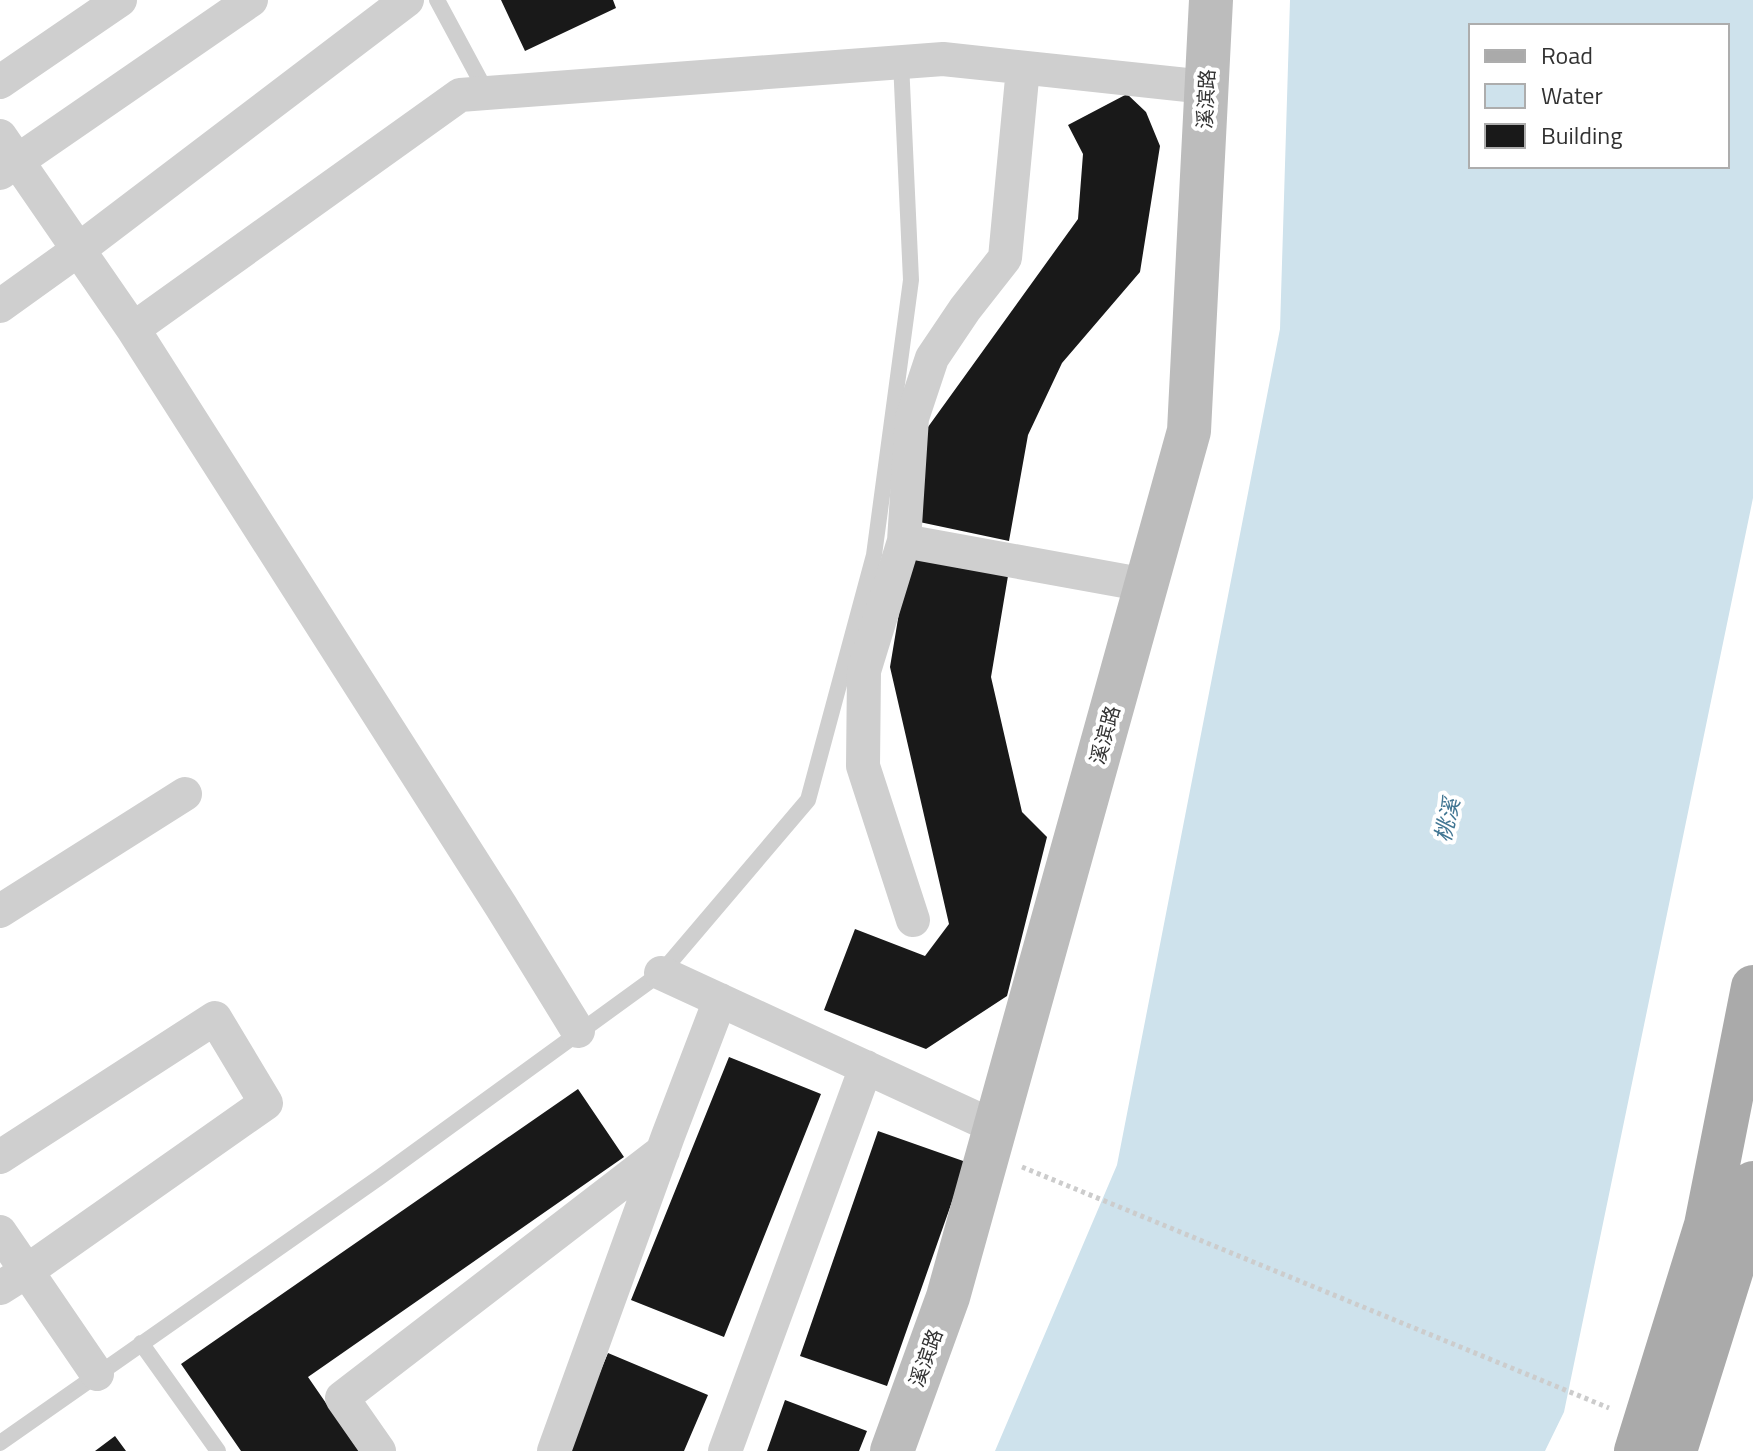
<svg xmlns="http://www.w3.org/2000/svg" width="1753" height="1451" font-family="'Titillium Web','Noto Sans SC',sans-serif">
<rect width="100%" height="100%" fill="#fff"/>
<path fill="#cee2ec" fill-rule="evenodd" d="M1290 0H1753V498L1564 1412 1545 1451H995L1117 1165 1280 329ZM1471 26H1727V166H1471Z"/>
<path fill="#191919" d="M501 0H613L616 8 525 51Z
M1127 94 1146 112 1160 146 1140 272 1062 363 1028 435 1009 541 910 520 928 427 1078 219 1083 154 1068 125Z
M909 553 1009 570 991 677 1022 812 1047 837 1007 996 926 1049 824 1010 855 929 925 956 949 924 890 667Z
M729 1057 821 1094 724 1337 631 1300Z
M578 1089 624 1157 308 1377 359 1451H241L181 1364Z
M878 1131 966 1162 887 1386 800 1356Z
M608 1353 708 1395 684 1451H567Z
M785 1400 867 1431 859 1451H767Z
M115 1436 126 1451H95Z"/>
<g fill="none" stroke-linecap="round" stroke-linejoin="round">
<path stroke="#ccc" stroke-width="5" stroke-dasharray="4 4" stroke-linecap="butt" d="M1022 1167 1609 1408"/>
<path stroke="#cfcfcf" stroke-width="16" d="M437 0 487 93
M141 1343 218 1451
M0 1443 380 1177 661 973 808 800 874 555 911 280 901 62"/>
<path stroke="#cfcfcf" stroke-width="34" d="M0 82 120 0
M0 136 133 329 501 906 578 1031
M0 173 251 0
M0 306 78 250 407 0
M133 329 460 95 943 59 1206 87
M904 541 1146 585
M0 911 185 794
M913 920 863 766 864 671 904 541 912 418 932 358 965 309 1005 258 1023 68
M661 973 995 1127
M0 1157 215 1018 266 1103 27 1271 0 1288
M0 1232 97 1374
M379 1451 342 1398 663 1151
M554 1451 668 1136 720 1000
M725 1451 866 1067"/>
<path stroke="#bcbcbc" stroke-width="44" d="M892 1451 948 1297 1189 431 1211 0"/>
<path stroke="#aaa" stroke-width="44" d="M1636 1451 1706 1225 1753 987
M1675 1451 1743 1234 1753 1183"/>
</g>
<g text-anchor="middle" stroke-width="8" stroke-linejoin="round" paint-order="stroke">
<g font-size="20" fill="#323232" stroke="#fff">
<text transform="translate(1206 99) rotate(-87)" y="7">溪滨路</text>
<text transform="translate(1105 735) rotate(-74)" y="7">溪滨路</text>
<text transform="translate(926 1358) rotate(-70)" y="7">溪滨路</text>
</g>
<g font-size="22" font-style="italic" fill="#417693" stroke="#fff">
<text transform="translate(1447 820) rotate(-77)" y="8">桃溪</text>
</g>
</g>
<rect x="1469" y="24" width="260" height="144" fill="#ffffff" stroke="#adadad" stroke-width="2"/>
<rect x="1485" y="50" width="40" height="12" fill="#aaaaaa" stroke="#adadad" stroke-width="2"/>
<text x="1541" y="64" font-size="24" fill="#323232">Road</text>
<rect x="1485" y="84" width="40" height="24" fill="#cee2ec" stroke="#adadad" stroke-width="2"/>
<text x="1541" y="104" font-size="24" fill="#323232">Water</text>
<rect x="1485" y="124" width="40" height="24" fill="#191919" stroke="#adadad" stroke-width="2"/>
<text x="1541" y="144" font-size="24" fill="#323232">Building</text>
</svg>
